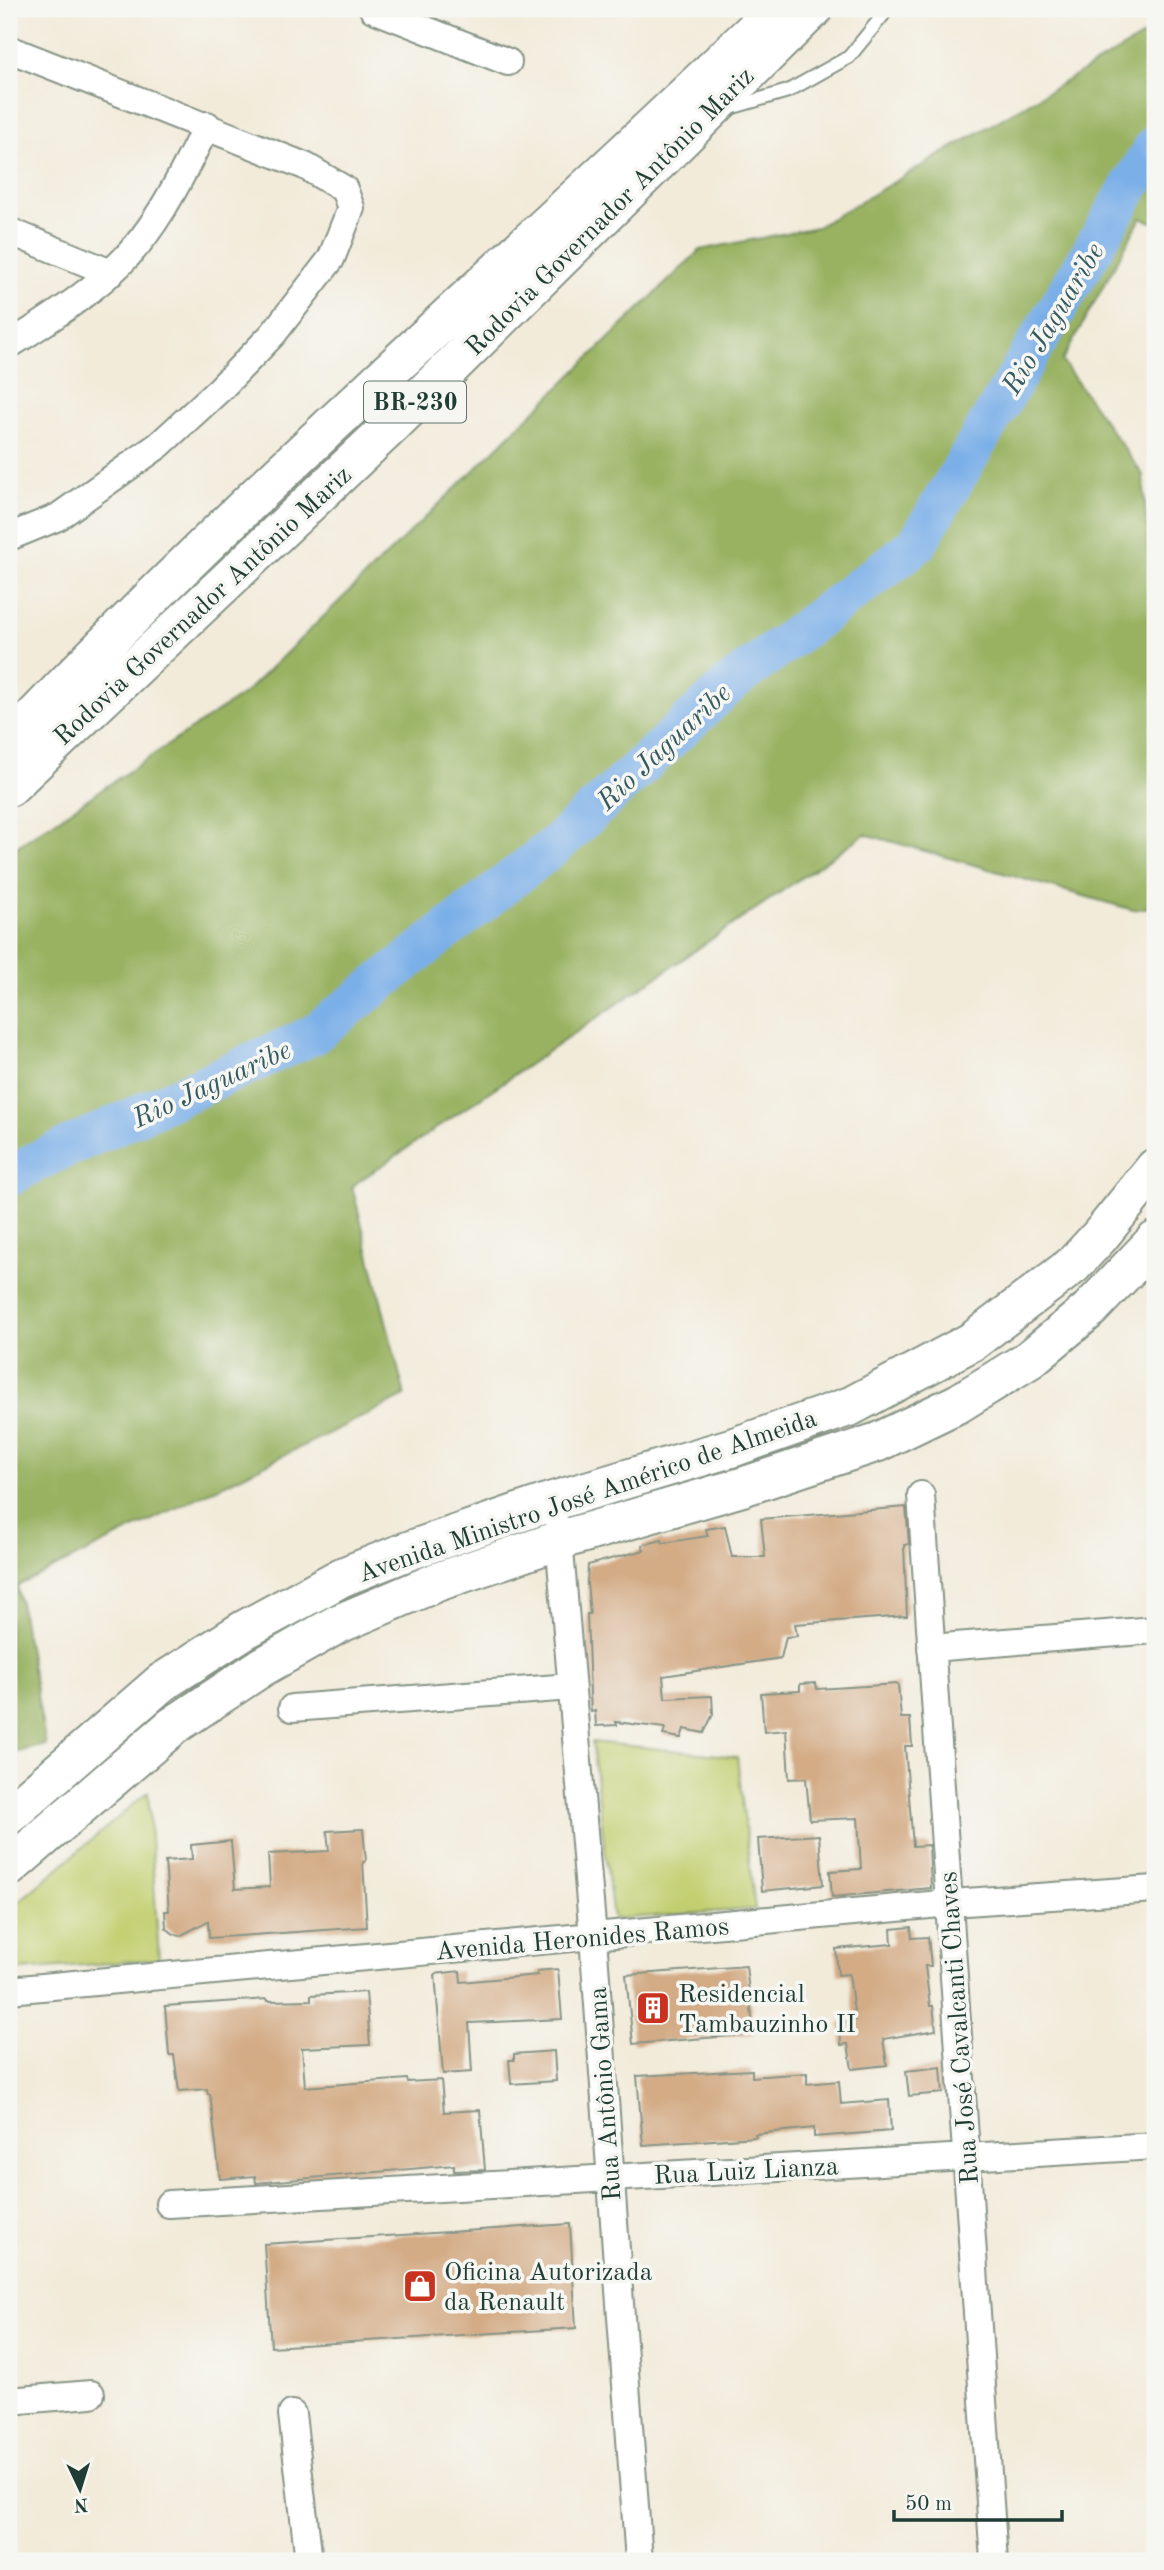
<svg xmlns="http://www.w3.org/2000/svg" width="1164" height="2570" font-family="'Old Standard TT',serif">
<rect width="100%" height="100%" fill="#f6f6f2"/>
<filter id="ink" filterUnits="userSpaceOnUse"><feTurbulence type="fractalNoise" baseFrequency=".0143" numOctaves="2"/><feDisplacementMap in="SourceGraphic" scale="14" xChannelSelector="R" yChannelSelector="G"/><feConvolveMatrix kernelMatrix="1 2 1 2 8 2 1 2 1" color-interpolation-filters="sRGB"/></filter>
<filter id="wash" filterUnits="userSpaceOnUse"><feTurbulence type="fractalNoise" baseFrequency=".00686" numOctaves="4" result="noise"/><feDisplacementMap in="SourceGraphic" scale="28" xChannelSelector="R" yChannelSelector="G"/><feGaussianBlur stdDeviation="1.57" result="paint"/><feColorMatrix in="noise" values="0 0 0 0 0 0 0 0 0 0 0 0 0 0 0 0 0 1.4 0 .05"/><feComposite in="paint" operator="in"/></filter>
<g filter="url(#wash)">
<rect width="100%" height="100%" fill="#f2ebda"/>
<path fill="#c2cf70" stroke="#708652" stroke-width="2" d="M592 1742 737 1757 755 1909 613 1919Z
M148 1792 159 1959 9 1971V1910Z"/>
<path fill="#99b262" stroke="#5c784b" stroke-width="2" d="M1155 29V223L1141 218 1062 361 1143 475 1155 641V906L1133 910 865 834 352 1186 405 1396 17 1586 46 1745 9 1754V852L245 693 700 250 817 227Z"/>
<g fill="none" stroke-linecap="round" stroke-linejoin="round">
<path stroke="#7aafe8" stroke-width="40" d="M9 1177 35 1162 313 1035 558 843 730 684 916 545 1155 145"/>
</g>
<g id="blocks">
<path fill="#d3ab85" d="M906 1507 909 1544 904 1545 907 1616 795 1624 797 1636 786 1637 781 1658 663 1676 665 1698 712 1696 713 1714 704 1733 684 1729 681 1738 663 1735 665 1728 616 1722 617 1725 596 1726 595 1711 591 1712 590 1694 587 1614H590L587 1583 588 1565 644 1550 642 1545 662 1540 663 1543 708 1536 706 1529 725 1526 732 1557H765L761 1519Z
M816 1683 817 1689 898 1684 901 1718H910L912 1746H905L913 1846 929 1845 931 1888 832 1897 830 1871 861 1869 858 1818 810 1820 806 1778 789 1779 786 1730 764 1732 761 1693 800 1691V1684Z
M363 1829 366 1861 363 1862 367 1927 209 1938 208 1921 180 1936 174 1934 166 1928 165 1911H169L165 1861 192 1859 191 1845 231 1841 235 1889 270 1887 268 1854 329 1851 327 1831Z
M819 1835 823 1885 762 1891 758 1839Z
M911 1927 912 1938 928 1937 931 1966H925L930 2006H933L936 2030 883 2039 887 2065 852 2069 848 2044 841 2045 840 2023 855 2020 849 1974 838 1975 836 1949 892 1944 891 1929Z
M746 1966 754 2034 633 2044 626 1975Z
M558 1969 562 2019 469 2023 472 2072 443 2074 435 1974 460 1971 461 1982 537 1975V1971Z
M366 1992 370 2045 302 2048 305 2087 407 2079 408 2082 441 2080 444 2112 480 2110 485 2170 454 2171V2165L256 2183 255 2176 220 2179 210 2094H208L207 2089 179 2091 174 2055H169L165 2006 267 1999 268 2001 311 2000V1995Z
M554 2051 556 2081 511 2084 509 2060H514V2054Z
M941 2067 943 2093 909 2096 906 2071Z
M752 2070V2077L807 2073V2084L839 2081 841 2104 889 2100 891 2131 814 2137V2128L755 2134 756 2137 643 2145 637 2076Z
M570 2224 576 2328 271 2347 264 2244Z"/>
</g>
</g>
<g filter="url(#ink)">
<use href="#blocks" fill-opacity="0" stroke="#889487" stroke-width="2"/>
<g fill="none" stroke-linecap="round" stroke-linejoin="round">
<g stroke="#889487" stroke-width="16">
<path id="service" d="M730 108 788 91 849 57 888 9"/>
</g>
<g stroke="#889487" stroke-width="30">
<path id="minor" d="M373 9 508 62
M9 49 305 166 344 189 351 208 331 259 273 334 220 389 159 445 58 517 9 537
M9 231 111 273
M9 345C40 326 83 297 110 273 154 235 181 177 207 125
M921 1495 994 2561
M558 1527 593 1937 639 2561
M931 1648 1155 1630
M292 1708 571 1687
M9 1990 951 1903 1155 1889
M169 2204 1155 2146
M9 2401 91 2394
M292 2414 309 2561"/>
</g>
<g stroke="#889487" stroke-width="42">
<path id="primary" d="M9 1815 161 1683 244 1630 342 1577 408 1551 553 1501 734 1447 851 1406 973 1341 1073 1265 1099 1237 1155 1168
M9 1867 173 1726 262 1667 336 1625 437 1582 560 1540 742 1487 878 1442 959 1403 1030 1359 1089 1310 1155 1241"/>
</g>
<g stroke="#889487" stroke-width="42">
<path id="trunk" d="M9 743C252 486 522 255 776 9
M9 787 393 424 813 9"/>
</g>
<use href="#service" stroke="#fff" stroke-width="12"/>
<use href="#minor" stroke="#fff" stroke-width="26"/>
<use href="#primary" stroke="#fff" stroke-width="38"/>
<use href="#trunk" stroke="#fff" stroke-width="38"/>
</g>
</g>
<defs>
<g id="building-square" transform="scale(1.75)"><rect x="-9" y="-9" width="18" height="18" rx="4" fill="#c8321e" stroke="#f6f6f2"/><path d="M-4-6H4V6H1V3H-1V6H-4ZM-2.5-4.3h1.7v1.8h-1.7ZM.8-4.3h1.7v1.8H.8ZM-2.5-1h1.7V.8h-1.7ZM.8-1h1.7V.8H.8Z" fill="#fff"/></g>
<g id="shop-square" transform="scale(1.75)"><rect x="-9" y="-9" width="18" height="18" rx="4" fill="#c8321e" stroke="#f6f6f2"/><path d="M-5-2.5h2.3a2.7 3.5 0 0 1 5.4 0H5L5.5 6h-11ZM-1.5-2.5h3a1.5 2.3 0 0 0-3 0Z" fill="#fff"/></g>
</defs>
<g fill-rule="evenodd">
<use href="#building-square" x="653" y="2008"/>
<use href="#shop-square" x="420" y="2286"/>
</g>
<g text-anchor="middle" stroke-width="7" stroke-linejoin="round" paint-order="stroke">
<rect fill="#f6f6f2" stroke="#60746d" stroke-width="2" x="364" y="381.5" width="102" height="41" rx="5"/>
<g font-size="24" font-weight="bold" fill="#1f3d34">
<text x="415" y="410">BR-230</text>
</g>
<g font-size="26" fill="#1f3d34" stroke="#f6f6f2">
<text transform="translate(609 211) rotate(-45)" y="9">Rodovia Governador Antônio Mariz</text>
<text transform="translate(202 605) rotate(-43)" y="9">Rodovia Governador Antônio Mariz</text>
<text transform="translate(587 1495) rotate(-19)" y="9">Avenida Ministro José Américo de Almeida</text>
<text transform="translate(582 1938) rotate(-5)" y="9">Avenida Heronides Ramos</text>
<text transform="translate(958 2028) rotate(-94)" y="9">Rua José Cavalcanti Chaves</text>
<text transform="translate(604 2094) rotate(-94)" y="9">Rua Antônio Gama</text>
<text transform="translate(746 2170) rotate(-3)" y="9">Rua Luiz Lianza</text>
</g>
<g font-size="26" fill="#1f3d34" stroke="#f6f6f2" text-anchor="start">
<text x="678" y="2002">Residencial<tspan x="678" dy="30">Tambauzinho II</tspan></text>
<text x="444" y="2280">Oficina Autorizada<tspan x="444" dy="30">da Renault</tspan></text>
</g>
<g font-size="28" font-style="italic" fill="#365a61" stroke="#f6f6f2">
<text transform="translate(1052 318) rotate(-59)" y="10">Rio Jaguaribe</text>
<text transform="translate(663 746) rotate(-43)" y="10">Rio Jaguaribe</text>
<text transform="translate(211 1083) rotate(-25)" y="10">Rio Jaguaribe</text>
</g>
</g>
<rect width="1164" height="2570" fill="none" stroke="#f6f6f2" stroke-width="35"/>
<g transform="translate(80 2489) rotate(176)" stroke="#f6f6f2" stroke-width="5" paint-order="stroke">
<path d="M0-5L12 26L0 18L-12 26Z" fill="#1f3d34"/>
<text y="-10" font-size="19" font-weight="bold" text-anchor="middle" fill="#1f3d34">N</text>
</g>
<path d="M894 2510v10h168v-10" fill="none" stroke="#1f3d34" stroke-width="3.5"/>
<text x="905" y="2510" font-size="21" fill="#1f3d34" stroke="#f6f6f2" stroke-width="5" paint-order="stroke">50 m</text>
</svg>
